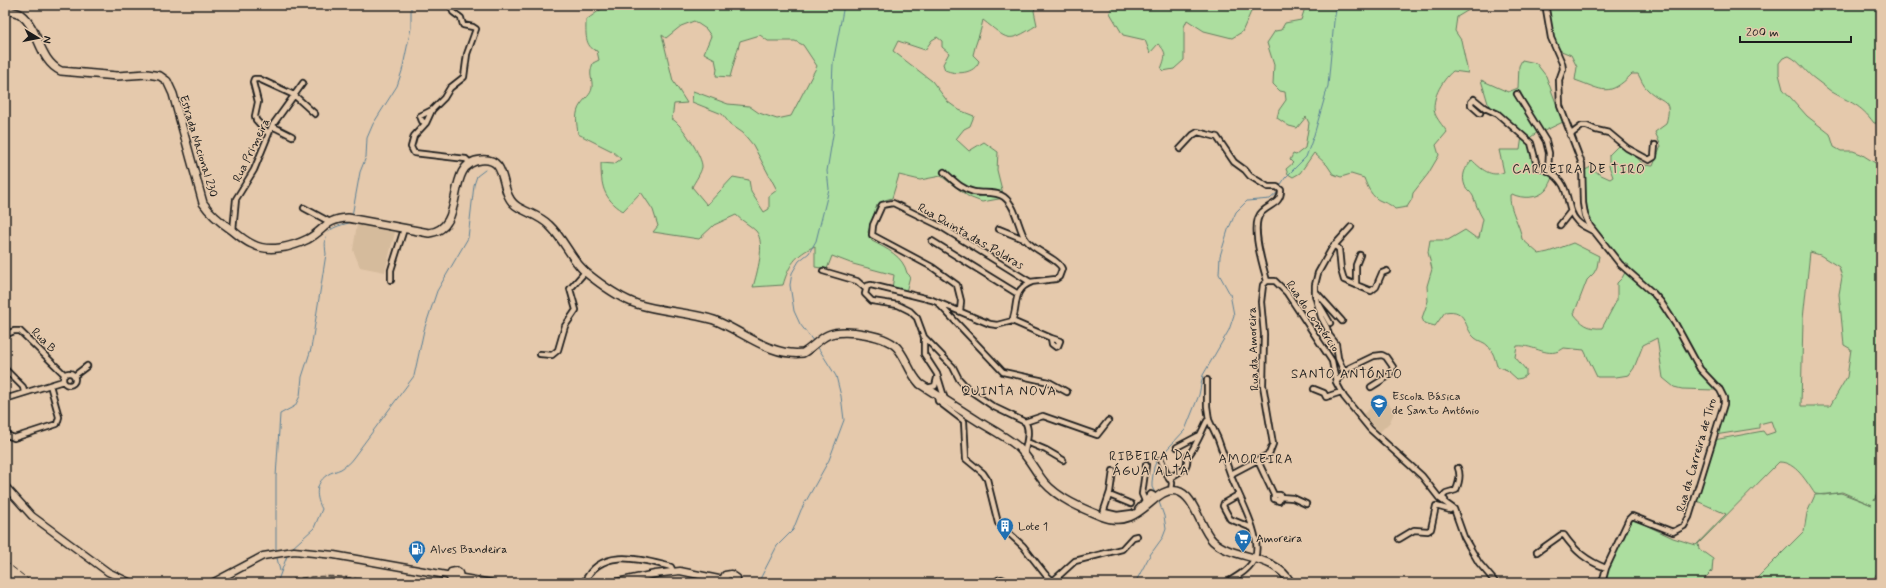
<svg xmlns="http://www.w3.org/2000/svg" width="1886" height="588" font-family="Mynerve,sans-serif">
<rect width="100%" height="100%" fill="#e5c9ac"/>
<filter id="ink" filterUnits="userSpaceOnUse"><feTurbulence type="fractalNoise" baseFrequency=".025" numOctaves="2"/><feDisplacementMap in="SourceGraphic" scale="8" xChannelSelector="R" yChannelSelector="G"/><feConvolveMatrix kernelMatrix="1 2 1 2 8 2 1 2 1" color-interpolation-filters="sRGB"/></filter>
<g filter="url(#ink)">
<path fill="#d5bb9c" d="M357 224 395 232 385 272 360 267 353 250Z
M1383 399 1395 410 1390 422 1380 432 1363 414Z"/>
<path fill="#acde9f" stroke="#647d5e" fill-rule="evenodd" d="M607 5H1036L1034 11 1037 25C1006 45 1008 39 983 20 981 32 975 44 973 55L979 61C975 74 956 75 945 70L943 64 949 53 942 47V41L937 37 932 40 925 50 898 41 893 51 932 81 948 102 959 110 974 116 970 126 964 129 956 139 969 151 984 142 998 152 997 170 1004 198 982 202 969 197 941 176 920 180 899 175 892 198 885 200 877 205 868 232 872 241C887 249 903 256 907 273L910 276 906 292 892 289 894 275 853 264 832 256 827 269 815 267V246C795 255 789 265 783 285L753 287C757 273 766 243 756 231 750 225 742 221 736 215L714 225 699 239 653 232 658 226 653 210 641 192 623 211C603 198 601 186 601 163L614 164 621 159 612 151 578 134C577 124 574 113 581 104 585 98 591 95 592 88 593 78 588 76 593 63L599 60 597 51C584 47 586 32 586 20ZM694 21 706 29 711 36 704 53 715 59 717 69 716 76 730 77 740 41 760 35 768 41H795L803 45 817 66 791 116 777 119 759 113 749 106 728 104 693 91 692 102 722 114 730 124 743 133 753 145 777 190 769 196V209L764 212 751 192 749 180 733 177 707 205 692 187C695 181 701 173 702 167 703 157 681 123 672 119L674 104 687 103 673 81 662 35 666 38 681 26Z
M1112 5 1134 7 1140 5H1254L1242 32 1232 38 1204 31 1187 20 1184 27V60L1174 69 1163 71 1161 69C1165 58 1168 52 1158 44L1150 53 1145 40 1123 35 1110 13Z
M1302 5H1477L1457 17 1455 31 1461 40 1468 73 1453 71C1442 80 1429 102 1436 116 1439 122 1444 127 1447 132L1436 145 1439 155 1438 157 1428 174 1413 193 1412 199 1407 207 1395 209C1390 204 1388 204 1381 201 1372 198 1367 186 1364 178L1351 174 1341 177 1333 174 1327 165 1314 153 1300 173 1293 177 1288 174 1286 169 1293 163 1290 160 1293 154 1296 155 1305 148 1309 123 1306 117 1297 128 1289 126 1277 118 1279 110 1286 100 1285 92 1280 91 1273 84 1274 65 1267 43 1275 31 1281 30 1285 23 1301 20 1304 11Z
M1550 5H1881V123H1874C1860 104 1851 103 1832 92 1826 88 1821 83 1815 79 1805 72 1801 62 1789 56L1783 58 1779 63V74L1783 89 1807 116 1830 134 1834 147 1841 151H1853L1861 154 1880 166 1881 485 1874 501 1881 486V568L1870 583H1752L1804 531 1807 513 1815 495 1841 493 1872 505 1842 492 1824 495 1815 494C1806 481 1796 462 1779 462L1698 544 1699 549 1713 559 1712 571 1705 578 1704 583H1605L1608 569 1633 519 1673 538 1696 545 1726 514 1697 501 1714 440 1763 431 1766 435 1775 432 1771 421 1759 424V428L1715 435 1727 403 1722 386 1715 390 1682 389 1674 387 1663 378 1657 338 1643 345 1634 368 1629 375 1616 377H1597L1584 350 1564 348C1548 360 1535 344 1517 346L1515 357 1526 370V375L1522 378 1517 379 1507 370 1497 366C1495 359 1493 351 1488 346 1485 342 1478 341 1475 338 1463 328 1468 308 1445 312L1435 326 1424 323 1422 318 1428 301 1427 286 1432 269 1428 252 1430 240H1448L1465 230 1476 238H1479L1483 219C1478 211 1476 204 1473 196 1471 192 1467 190 1465 186 1461 176 1465 167 1472 160 1481 169 1491 178 1504 172L1499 150H1520L1522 136 1490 110 1481 80 1508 92 1518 88 1519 66 1522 60 1536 63 1546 76 1563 122 1542 132 1534 121 1520 91 1516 94 1538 132 1528 139 1530 150 1535 164 1540 170 1548 172 1554 176C1551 181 1550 186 1546 190 1538 199 1522 199 1512 194L1510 195C1509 210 1520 224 1522 239L1539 254C1552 252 1561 247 1573 243L1599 256 1597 267 1594 273 1587 280 1574 314C1582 324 1588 329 1602 328L1617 300V283L1622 278 1629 265 1617 259 1589 223 1585 212 1583 191 1585 170 1591 167 1599 174 1610 179 1613 177 1609 166V155L1618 146 1628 148 1644 165 1653 166 1661 146 1655 132 1666 124C1673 97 1663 104 1648 90 1643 86 1641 79 1638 74H1632C1608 98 1604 90 1575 80L1577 67 1571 55 1559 50 1552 34 1547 10ZM1810 252 1820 255 1839 267 1842 277 1839 294 1844 345 1851 349 1847 377 1830 406H1801L1803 319Z"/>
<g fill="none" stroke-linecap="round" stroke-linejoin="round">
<path stroke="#5c8196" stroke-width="1" d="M1280 186 1285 178 1306 157 1314 135 1328 86 1334 21 1337 5
M352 216 360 172 366 157 367 138 373 124 397 86 402 71 411 28V5
M814 342 800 324 794 311 790 285 792 273 799 261 809 253 816 241 829 189 827 171 834 129 832 87 833 63 844 5
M1156 495 1152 487V482L1154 467 1157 460 1185 430 1199 395 1203 375 1229 330 1234 315 1230 294 1219 274 1220 256 1228 230 1236 212 1247 201 1270 199 1278 192
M291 549 314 528 322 509C316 498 314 484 327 475 331 472 337 471 341 469 346 466 350 462 353 458L414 376 424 330 437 291 468 238 474 185 477 176 485 170
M276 551V477L280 414 295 406 300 396 302 377 311 349 326 254C323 232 328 228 349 223L350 221
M277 558 280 571
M277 583 287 556
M758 583 777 546 793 530 801 510 829 460 844 420 841 396 836 376 817 346
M1135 583 1150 555 1163 537 1166 529 1164 516 1158 499"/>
<g stroke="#1c1c1c" stroke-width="8">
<path id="minor" d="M451 5 453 12 461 18 463 25 473 27 476 29 467 54 464 77 450 88 444 98 432 110 426 123 414 136 411 147 414 153 466 159 470 163
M1548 5 1546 9 1551 38 1562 63 1563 69 1559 80 1560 106 1582 164 1583 203 1585 215 1590 226 1620 264 1653 293 1661 302 1676 325 1700 369 1720 390 1724 398V404L1689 517 1684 526 1673 532 1632 516 1629 519 1606 568 1602 583
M1517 94 1546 141 1549 153 1548 171C1574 185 1563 207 1577 221 1581 226 1588 228 1593 231
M1480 113 1471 105V102L1474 99 1485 108 1498 114 1531 143 1537 166 1548 171
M426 123 422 121 420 116 432 110
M272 126 292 136
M268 133 256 120 255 116 258 102 253 82 254 79H259L294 95 315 114
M1570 135 1582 126H1587L1596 130 1609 133 1627 148 1649 160 1654 157 1655 145
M1180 149 1193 135 1198 132 1217 137 1234 162 1245 170 1250 176 1268 187H1277L1281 190C1281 204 1270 204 1262 212 1249 223 1263 266 1267 281H1275L1287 293 1332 361 1336 382 1344 397 1370 429 1422 476 1440 499 1454 509 1464 537 1469 546 1479 563 1496 583
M944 172C953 180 961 189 974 192 983 194 996 191 1004 197 1017 207 1018 229 1026 240 1034 251 1059 259 1062 269L1059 277 1056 279 1030 282 940 226 893 203 882 205 873 225 872 235 932 267 957 285 961 301 960 311
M304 208 330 222
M1560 225 1571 211
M999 229 1026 240
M233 231 236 199 254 170 272 126 303 83
M932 241 1018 294
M1334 245 1339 249 1341 270 1344 280 1371 291 1376 287 1382 273 1387 271
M823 271 857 281 865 288
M391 280V270L404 229
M1356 285V265L1360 255
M1315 291 1342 321
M938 303 1003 372 1049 382 1067 392
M1319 304 1330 323
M1012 321 1051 338 1052 344 1056 347 1058 346 1060 341 1051 338
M5 335 14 331H20L65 375
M924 337 953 367 959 379 969 390 994 407 1025 422C1031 430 1026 445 1024 454
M540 354 552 355 558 350 565 326 576 310 570 289 585 272
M5 369 23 387 24 392
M1344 372 1338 358 1336 344 1329 335 1327 328 1321 317 1315 295V285L1318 273 1332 248 1351 227
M63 379a6 6 0 1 1 12 0a6 6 0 1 1-12 0Z
M74 376 87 366
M1207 380V406L1209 420 1218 439 1231 476
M1336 382 1349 368 1374 356 1382 355 1386 357 1393 367 1390 375 1371 387
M927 388 935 386 937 378
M1314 389 1324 393 1326 397 1341 392
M937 395 938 401 964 421 966 459 983 473 987 479 998 523 1023 546 1045 574 1055 583
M5 399 63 381
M945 400 937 374 924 354V337L917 318 910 311 898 305 872 301 865 294 867 286 871 285 932 300 990 324 997 325 1012 321C1019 305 1011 290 1032 282
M1025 422 1043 416 1097 435 1108 421
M5 428 7 435 14 438 57 424 59 417 50 385
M1027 442 1046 450 1063 460
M1177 447 1198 436
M1161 460 1169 479
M1258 461 1274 495V499L1279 501 1280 495H1274
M1113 471 1110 492 1104 510V512L1117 515 1132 513
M1171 491 1172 483 1170 478C1179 471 1189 470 1187 457 1194 451 1202 430 1207 421L1209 420
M1109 495 1131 504
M1238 495 1224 503 1223 506 1230 519 1252 528
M1280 497 1293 498 1306 504
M1445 500 1442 497 1446 493 1456 490C1459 483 1461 475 1458 468
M1145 501 1142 494 1146 465
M1138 509 1151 494 1153 495 1154 499
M1399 539 1414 530 1428 531 1431 529 1436 506 1450 510 1452 508
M1537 552 1561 535H1564C1575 551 1587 561 1606 568
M1053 581 1075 561 1122 549 1133 537 1137 536
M584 583C600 547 639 559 668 566L671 567 673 571
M995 583 998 580 1002 579 1010 583
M1226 583C1236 577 1251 569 1255 557 1263 538 1238 495 1231 476L1233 473 1269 454 1273 444 1263 385 1264 334 1261 302 1263 285 1267 281"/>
</g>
<g stroke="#1c1c1c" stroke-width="9">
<path id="secondary" d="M5 486 32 516 108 572 131 583
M449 576 451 572 456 571 459 573 460 577
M449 576 451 580 454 582 460 577
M722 581 725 575 731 574 737 578V583
M212 583 263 556 294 551 334 555 491 583
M613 583 655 574 680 571 738 583"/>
</g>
<g stroke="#1c1c1c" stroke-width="10">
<path id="primary" d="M5 10C10 11 16 12 20 14 40 29 38 60 61 71L117 76 147 74 160 76 167 81 173 94 203 203C211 215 220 222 232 230 238 235 245 241 252 244 268 253 292 247 308 239 325 230 325 219 348 218L429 233C468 229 443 163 481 160 511 157 497 195 518 207 528 213 540 216 549 225 566 241 573 265 593 278 606 288 622 299 637 304 662 312 689 312 714 320 743 331 770 357 803 353 812 348 819 339 828 335 844 328 889 335 899 350 908 362 909 372 920 384 940 397 961 410 981 423 993 430 1006 437 1017 446 1028 456 1035 471 1044 482 1059 499 1081 508 1101 516 1141 532 1153 485 1177 491 1195 495 1200 529 1213 541 1235 561 1273 552 1291 583"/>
</g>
<use href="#minor" stroke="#e5c9ac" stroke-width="4.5"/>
<use href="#secondary" stroke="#e5c9ac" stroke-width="6"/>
<use href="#primary" stroke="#e5c9ac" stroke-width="7"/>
<path stroke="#1c1c1c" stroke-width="1" stroke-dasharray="6 3" stroke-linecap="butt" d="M5 561 33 583
M274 583C311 574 343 574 379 583"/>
</g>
</g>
<defs>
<g id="school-pin" transform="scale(0.9)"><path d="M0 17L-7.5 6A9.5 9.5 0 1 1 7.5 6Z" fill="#1f6fb2" stroke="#e5c9ac"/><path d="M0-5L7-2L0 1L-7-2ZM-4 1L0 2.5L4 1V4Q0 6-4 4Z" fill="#fff"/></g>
<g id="building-pin" transform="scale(0.9)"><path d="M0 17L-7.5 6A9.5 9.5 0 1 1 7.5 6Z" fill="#1f6fb2" stroke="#e5c9ac"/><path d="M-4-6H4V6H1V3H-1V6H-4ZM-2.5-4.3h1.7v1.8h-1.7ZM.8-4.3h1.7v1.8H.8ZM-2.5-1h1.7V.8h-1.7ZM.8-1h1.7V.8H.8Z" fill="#fff"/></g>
<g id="supermarket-pin" transform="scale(0.9)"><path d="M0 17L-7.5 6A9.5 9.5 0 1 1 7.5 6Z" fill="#1f6fb2" stroke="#e5c9ac"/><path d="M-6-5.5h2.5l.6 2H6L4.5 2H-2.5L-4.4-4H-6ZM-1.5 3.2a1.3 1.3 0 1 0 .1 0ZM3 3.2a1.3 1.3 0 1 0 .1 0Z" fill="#fff"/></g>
<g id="fuel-pin" transform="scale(0.9)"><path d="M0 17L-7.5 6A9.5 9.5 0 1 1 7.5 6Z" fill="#1f6fb2" stroke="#e5c9ac"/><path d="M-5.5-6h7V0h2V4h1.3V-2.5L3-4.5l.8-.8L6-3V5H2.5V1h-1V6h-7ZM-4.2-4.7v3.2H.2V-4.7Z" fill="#fff"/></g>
</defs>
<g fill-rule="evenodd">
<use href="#school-pin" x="1379" y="403"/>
<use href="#building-pin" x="1005" y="526"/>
<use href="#supermarket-pin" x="1243" y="538"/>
<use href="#fuel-pin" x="417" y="549"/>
</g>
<g text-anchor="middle" stroke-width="3" stroke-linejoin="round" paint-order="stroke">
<g font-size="12" fill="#1c1c1c" stroke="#e5c9ac">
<text transform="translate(199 146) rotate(73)" y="4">Estrada Nacional 230</text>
<text transform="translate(251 150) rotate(-64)" y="4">Rua Primeira</text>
<text transform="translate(971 236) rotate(30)" y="4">Rua Quinta das Poldras</text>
<text transform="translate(1313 316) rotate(55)" y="4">Rua do Comércio</text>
<text transform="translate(44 340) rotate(45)" y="4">Rua B</text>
<text transform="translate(1253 349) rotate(-92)" y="4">Rua da Amoreira</text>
<text transform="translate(1696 455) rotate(-74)" y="4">Rua da Carreira de Tiro</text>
</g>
<g font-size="12" fill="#1c1c1c" stroke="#e5c9ac" text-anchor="start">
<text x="1392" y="400">Escola Básica<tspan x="1392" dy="14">de Santo António</tspan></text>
<text x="1018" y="530">Lote 1</text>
<text x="1256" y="542">Amoreira</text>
<text x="430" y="553">Alves Bandeira</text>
</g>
<g font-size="13" letter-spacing="1" fill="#1c1c1c" stroke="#e5c9ac">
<text x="1579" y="173">CARREIRA DE TIRO</text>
<text x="1347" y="378">SANTO ANTÓNIO</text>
<text x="1009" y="395">QUINTA NOVA</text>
<text x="1151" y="460">RIBEIRA DA<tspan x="1151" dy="15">ÁGUA ALTA</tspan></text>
<text x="1256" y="463">AMOREIRA</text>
</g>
</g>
<rect width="1886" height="588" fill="none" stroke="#e5c9ac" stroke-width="20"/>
<rect x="10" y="10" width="1866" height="568" fill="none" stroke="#1c1c1c" stroke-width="1.5" filter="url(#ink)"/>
<g transform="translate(38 38) rotate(100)" stroke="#e5c9ac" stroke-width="3" paint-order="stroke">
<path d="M0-3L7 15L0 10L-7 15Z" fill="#1c1c1c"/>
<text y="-6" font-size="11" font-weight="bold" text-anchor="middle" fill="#1c1c1c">N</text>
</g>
<path d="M1740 36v6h111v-6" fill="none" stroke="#1c1c1c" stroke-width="2"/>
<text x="1746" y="36" font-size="12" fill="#1c1c1c" stroke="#e5c9ac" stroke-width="3" paint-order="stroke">200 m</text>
</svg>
